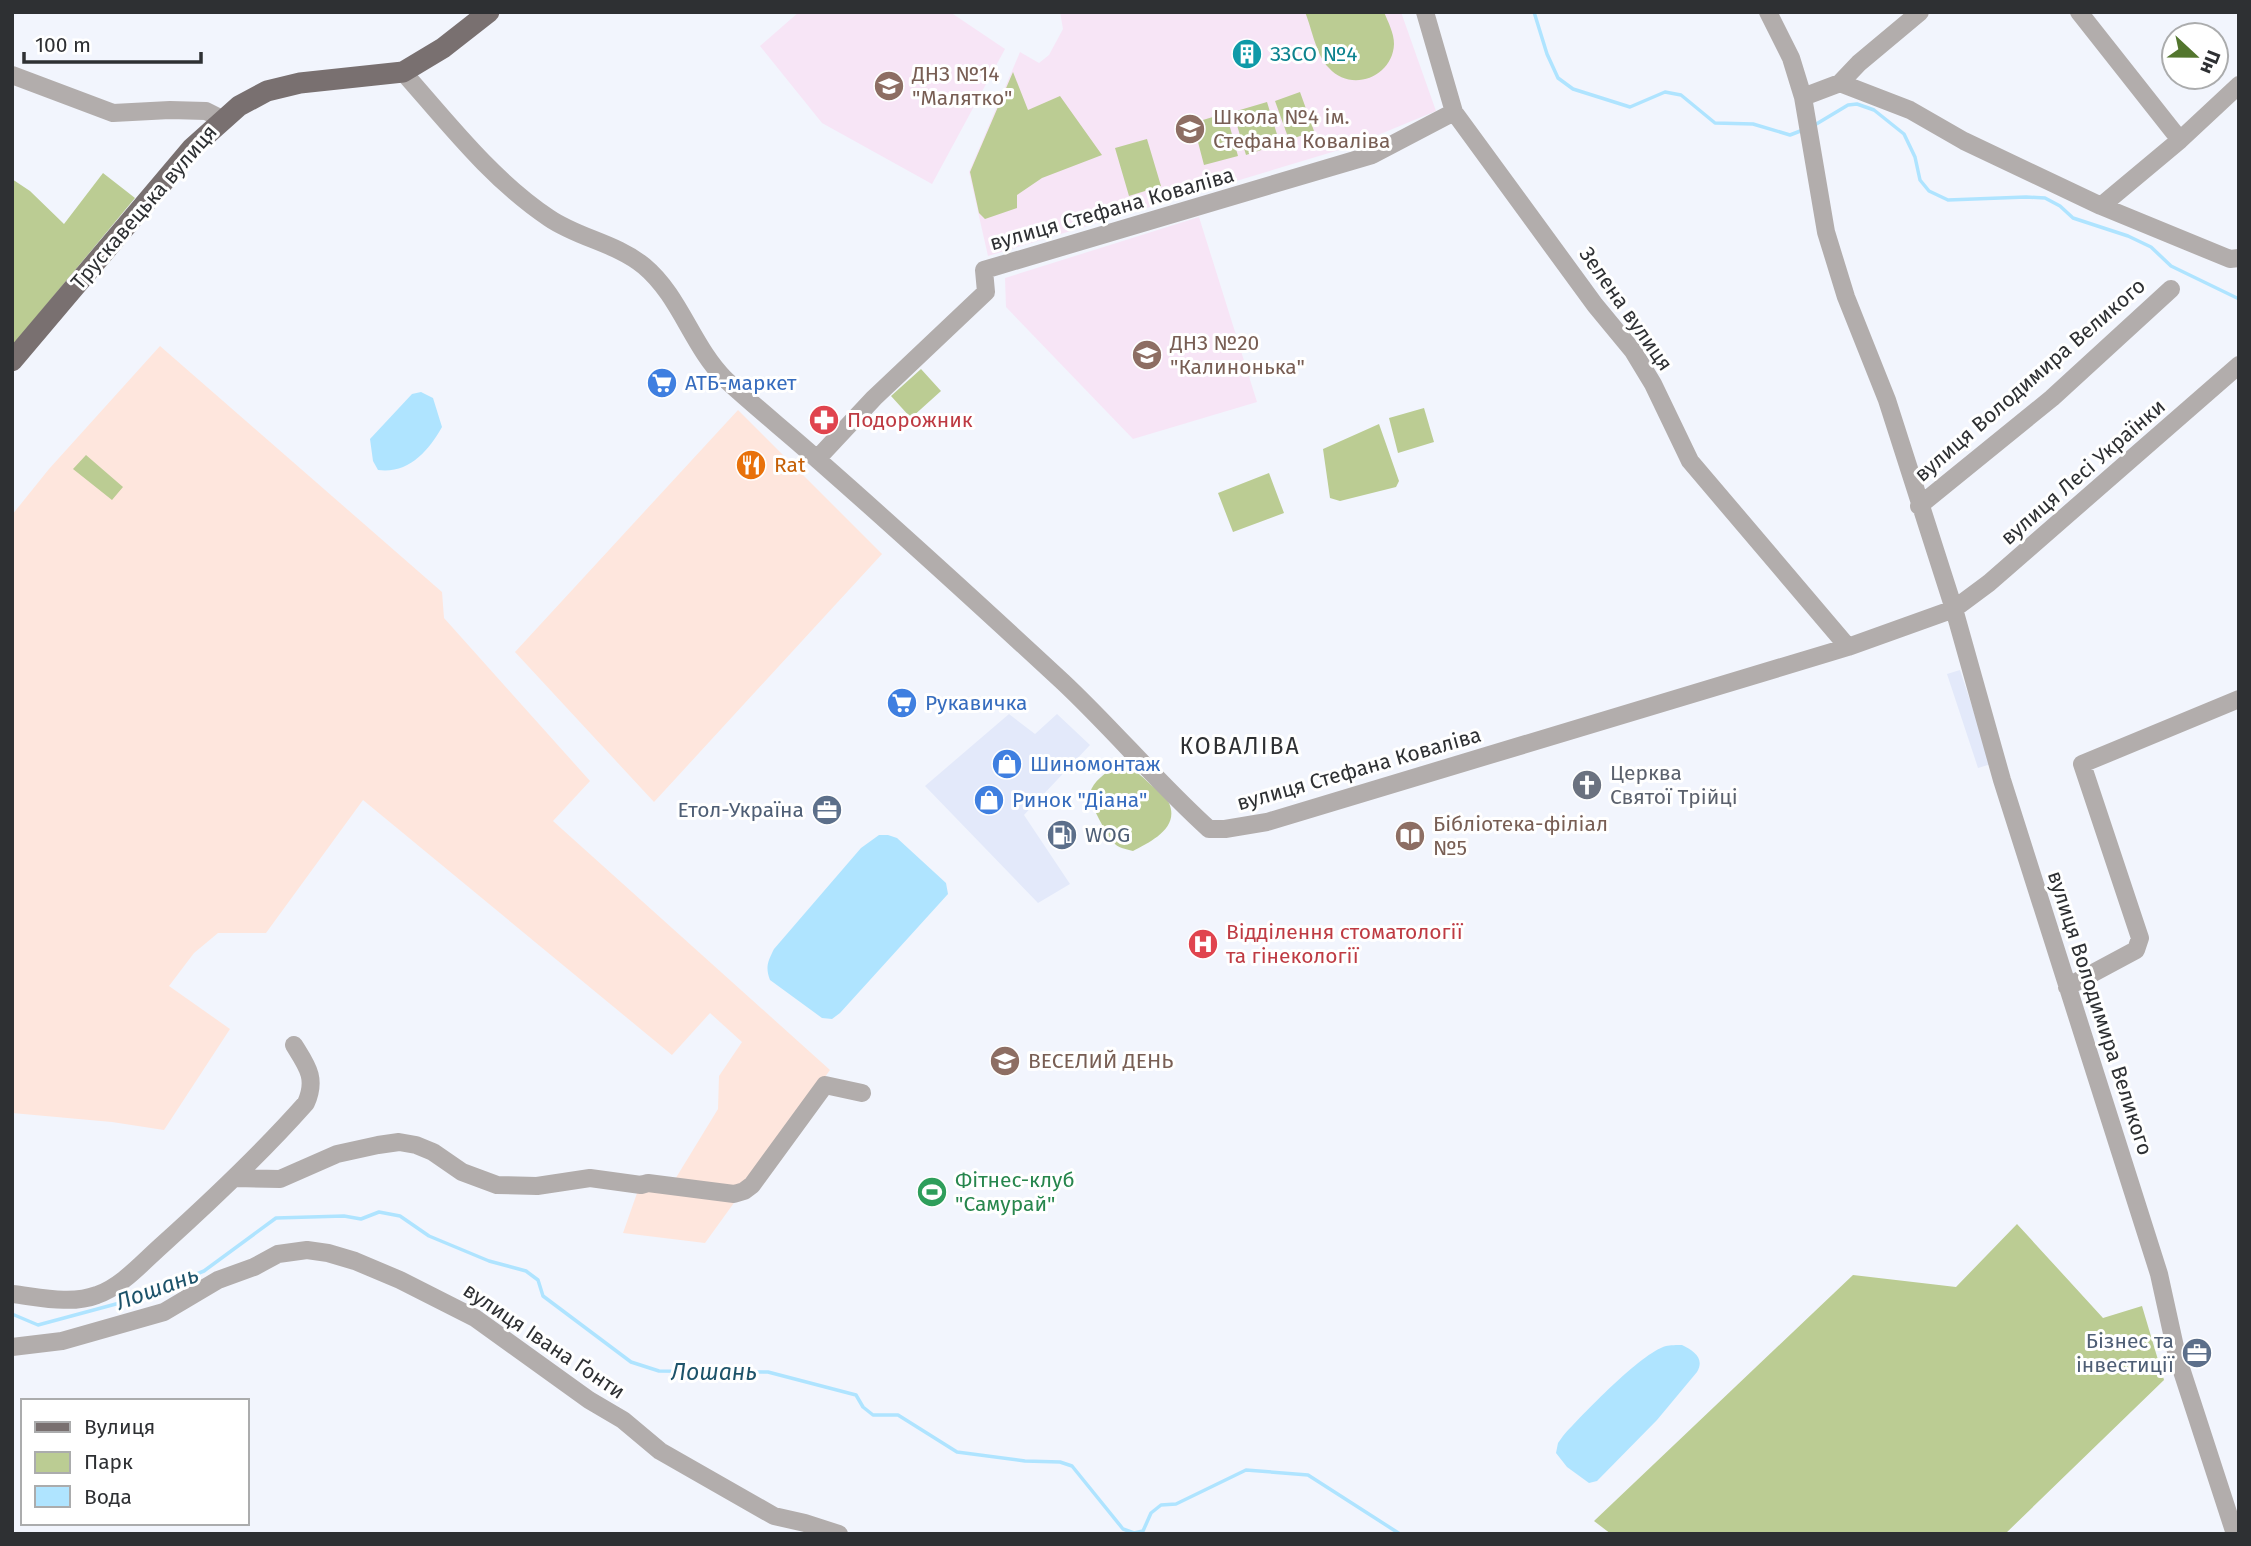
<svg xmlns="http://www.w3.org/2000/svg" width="2251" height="1546" font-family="'Fira Sans',sans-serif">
<rect width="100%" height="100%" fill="#f2f5fd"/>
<path fill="#e3e9fa" d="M1960 670 1991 764 1978 768 1947 674Z
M1009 714 1035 734 1057 714 1090 745 1024 815 1070 884 1038 903 925 786Z"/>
<path fill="#fee6dd" d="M160 346 442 592 444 618 590 781 553 821 830 1070 705 1243 623 1233 642 1179 674 1181 718 1109 719 1076 742 1042 710 1013 672 1055 363 800 266 933H218L194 953 169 986 230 1029 164 1130 112 1122 12 1113V515L49 469Z
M738 410 882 554 654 802 515 652Z"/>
<path fill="#f7e5f6" d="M799 12H950L1005 49 932 184 822 123 760 46Z
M1060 12H1401L1436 111 1349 147 988 256 969 172 1020 52 1039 63 1049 55 1063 29Z
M1199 217 1257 402 1133 439 1006 307 1005 278Z"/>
<path fill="#bbcc93" d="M1305 12H1384C1388 22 1394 33 1394 44 1393 77 1351 93 1329 68 1316 55 1312 29 1305 12Z
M1013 72 1028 110 1060 96 1102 155 1042 178 1017 195V208L985 219 979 213 970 172Z
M1300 92 1314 131 1289 140 1275 101Z
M1267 102 1280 144 1246 155 1233 112Z
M1226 113 1238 156 1204 165 1193 123Z
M1147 139 1161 186 1129 196 1115 148Z
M103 173 135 198 12 346V179L30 191 64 224Z
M921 369 941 391 911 418 891 396Z
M1424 408 1434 442 1398 453 1389 418Z
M1379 424 1399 481 1396 487 1340 501 1330 498 1323 449Z
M86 455 123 487 112 500 73 469Z
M1269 473 1284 513 1233 532 1218 493Z
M1115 766C1132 766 1137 772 1149 783 1154 788 1165 795 1169 803 1180 828 1150 842 1133 851 1125 849 1118 848 1113 842 1107 834 1088 802 1090 793 1093 781 1106 773 1115 766Z
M2017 1224 2103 1318 2142 1306 2164 1380 2005 1534H1611L1594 1521 1853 1275 1956 1287Z"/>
<path fill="#afe4ff" d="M421 392 433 398 442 427C428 452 408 474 378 470L373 461 370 439 412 394Z
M879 835H888L897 838 946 883 948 894 840 1013 832 1019 822 1018 770 980C765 967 768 961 774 949L861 848Z
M1682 1345C1694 1351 1705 1358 1697 1372L1657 1420 1597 1481 1589 1483 1567 1467 1556 1453 1558 1443 1563 1436C1582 1415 1641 1353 1666 1346 1670 1345 1677 1345 1682 1345Z"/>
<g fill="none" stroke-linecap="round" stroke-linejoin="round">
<path stroke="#afe4ff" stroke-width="3.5" d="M1534 12 1547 54 1558 78 1573 89 1630 107 1665 92 1681 95 1715 123 1753 124 1790 135 1803 130
M1813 126 1848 105 1857 104 1874 110 1904 134 1915 157 1920 180 1929 191 1948 200 2026 197 2045 198 2060 206 2073 218 2128 236 2151 247 2171 266 2239 299
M12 1314 38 1325 127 1301 204 1271 276 1218 344 1216 361 1219 379 1212 400 1216 429 1236 489 1261 526 1271 538 1280 543 1296 631 1362 659 1371 768 1372 856 1395 863 1407 873 1415H898L957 1452 1025 1461 1060 1462 1072 1466 1123 1529 1134 1533 1143 1531 1151 1513 1161 1505 1176 1504 1246 1470 1308 1475 1400 1534"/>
<path stroke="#b2adac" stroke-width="18" d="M1425 12 1454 112 1595 305 1633 351 1653 384 1690 461 1848 647
M1768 12 1791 58 1803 97 1826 232 1846 297 1887 400 1954 609 2002 780 2159 1274 2177 1356 2235 1534
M2079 12 2180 140
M403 72C448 123 492 180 549 218 578 238 616 243 644 266 680 296 692 346 725 379 755 407 788 433 818 460 901 533 982 607 1063 682 1113 729 1158 783 1209 829H1225L1267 822 1848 647 1954 609 1989 583 2239 365
M12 75 113 113 170 110 206 111 222 119
M1840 83 1910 110 1964 141 2101 206 2230 259 2239 258
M1803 97 1840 83 1859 63 1920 12
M2101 206 2180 140 2239 85
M817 459 874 398 986 292 984 270 1372 155 1454 112
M1919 506 2052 398 2171 289
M2067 987 2136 950 2140 938 2082 764 2239 699
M236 1178 280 1179 337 1154 378 1145 399 1142 416 1145 433 1152 462 1172 497 1185 537 1186 590 1178 641 1185 648 1183 734 1194 744 1191 752 1185 825 1085 862 1093
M12 1294C39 1297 71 1305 97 1295 121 1287 142 1263 161 1246 212 1200 260 1155 306 1103 317 1078 307 1066 294 1045
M12 1347 62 1341 164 1312 218 1280 254 1267 278 1254 307 1250 328 1253 355 1261 400 1280 475 1318 589 1400 623 1420 660 1451 774 1516 805 1523 839 1534"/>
<path stroke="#797070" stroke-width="21" d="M12 361 192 148 239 106 267 91 300 83 403 72 443 48 489 12"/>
</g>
<defs>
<g id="building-disc" transform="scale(1.575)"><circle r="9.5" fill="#0f9aa8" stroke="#fff"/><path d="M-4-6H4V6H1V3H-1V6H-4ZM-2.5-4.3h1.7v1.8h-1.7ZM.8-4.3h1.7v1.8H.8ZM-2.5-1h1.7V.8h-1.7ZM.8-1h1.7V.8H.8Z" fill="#fff"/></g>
<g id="school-disc" transform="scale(1.575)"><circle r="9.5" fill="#8d6e63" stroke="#fff"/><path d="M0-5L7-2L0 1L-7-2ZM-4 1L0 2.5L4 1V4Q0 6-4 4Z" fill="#fff"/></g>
<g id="supermarket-disc" transform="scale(1.575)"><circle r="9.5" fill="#3f7fe0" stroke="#fff"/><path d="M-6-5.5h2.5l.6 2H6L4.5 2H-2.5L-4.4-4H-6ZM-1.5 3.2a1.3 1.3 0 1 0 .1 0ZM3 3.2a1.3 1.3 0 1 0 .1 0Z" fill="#fff"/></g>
<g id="pharmacy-disc" transform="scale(1.575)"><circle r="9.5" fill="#e0444e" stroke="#fff"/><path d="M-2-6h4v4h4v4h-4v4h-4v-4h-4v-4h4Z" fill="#fff"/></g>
<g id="restaurant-disc" transform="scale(1.575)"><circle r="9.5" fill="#e8710a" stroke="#fff"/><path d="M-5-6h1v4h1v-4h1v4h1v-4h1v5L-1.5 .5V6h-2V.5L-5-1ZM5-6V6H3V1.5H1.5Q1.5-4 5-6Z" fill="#fff"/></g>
<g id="shop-disc" transform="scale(1.575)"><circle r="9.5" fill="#3f7fe0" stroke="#fff"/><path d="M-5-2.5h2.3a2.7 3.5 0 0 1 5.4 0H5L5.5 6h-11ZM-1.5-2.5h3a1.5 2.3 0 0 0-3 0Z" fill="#fff"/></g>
<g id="church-disc" transform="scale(1.575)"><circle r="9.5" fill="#6b7280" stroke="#fff"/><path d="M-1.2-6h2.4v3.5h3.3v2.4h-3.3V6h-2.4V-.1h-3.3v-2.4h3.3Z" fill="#fff"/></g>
<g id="office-disc" transform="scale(1.575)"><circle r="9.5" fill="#5c6f8a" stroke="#fff"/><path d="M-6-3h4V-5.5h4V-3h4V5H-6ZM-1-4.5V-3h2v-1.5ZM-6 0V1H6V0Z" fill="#fff"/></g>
<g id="fuel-disc" transform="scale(1.575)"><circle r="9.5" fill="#5c6f8a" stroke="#fff"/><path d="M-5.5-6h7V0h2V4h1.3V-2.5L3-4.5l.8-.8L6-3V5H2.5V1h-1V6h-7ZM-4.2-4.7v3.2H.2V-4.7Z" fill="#fff"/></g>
<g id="library-disc" transform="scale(1.575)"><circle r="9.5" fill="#8d6e63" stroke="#fff"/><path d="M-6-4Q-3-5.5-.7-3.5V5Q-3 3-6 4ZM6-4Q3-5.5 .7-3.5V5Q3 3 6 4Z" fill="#fff"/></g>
<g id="hospital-disc" transform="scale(1.575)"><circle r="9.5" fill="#e0444e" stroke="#fff"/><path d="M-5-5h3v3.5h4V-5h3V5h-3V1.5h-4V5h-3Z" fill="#fff"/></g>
<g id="stadium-disc" transform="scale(1.575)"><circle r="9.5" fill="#2e9e5b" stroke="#fff"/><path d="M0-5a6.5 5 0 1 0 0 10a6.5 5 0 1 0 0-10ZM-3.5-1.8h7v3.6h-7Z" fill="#fff"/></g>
</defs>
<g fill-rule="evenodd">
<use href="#building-disc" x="1247" y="54"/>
<use href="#school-disc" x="889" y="86"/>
<use href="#school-disc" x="1190" y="129"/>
<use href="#school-disc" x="1147" y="355"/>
<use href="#supermarket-disc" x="662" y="383"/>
<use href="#pharmacy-disc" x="824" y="420"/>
<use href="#restaurant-disc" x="751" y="465"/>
<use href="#supermarket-disc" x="902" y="703"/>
<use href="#shop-disc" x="1007" y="764"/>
<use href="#church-disc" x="1587" y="785"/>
<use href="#shop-disc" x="989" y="800"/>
<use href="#office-disc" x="827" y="810"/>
<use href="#fuel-disc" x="1062" y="835"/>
<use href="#library-disc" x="1410" y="836"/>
<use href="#hospital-disc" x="1203" y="944"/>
<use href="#school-disc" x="1005" y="1061"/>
<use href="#stadium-disc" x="932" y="1192"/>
<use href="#office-disc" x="2197" y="1353"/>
</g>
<g text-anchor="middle" stroke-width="6" stroke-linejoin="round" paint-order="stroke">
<g font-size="21" fill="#0d838f" stroke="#fff" text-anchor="start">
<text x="1270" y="61">ЗЗСО №4</text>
</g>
<g font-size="21" fill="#785e54" stroke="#fff" text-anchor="start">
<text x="912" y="81">ДНЗ №14<tspan x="912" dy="24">"Малятко"</tspan></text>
<text x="1213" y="124">Школа №4 ім.<tspan x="1213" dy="24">Стефана Коваліва</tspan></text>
<text x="1170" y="350">ДНЗ №20<tspan x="1170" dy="24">"Калинонька"</tspan></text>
<text x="1433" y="831">Бібліотека-філіал<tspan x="1433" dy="24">№5</tspan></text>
<text x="1028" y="1068">ВЕСЕЛИЙ ДЕНЬ</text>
</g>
<g font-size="21" fill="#2e3033" stroke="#fff">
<text transform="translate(144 207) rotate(-49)" y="7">Трускавецька вулиця</text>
<text transform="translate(1112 209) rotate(-16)" y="7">вулиця Стефана Коваліва</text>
<text transform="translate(1626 309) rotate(55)" y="7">Зелена вулиця</text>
<text transform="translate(2030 380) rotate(-41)" y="7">вулиця Володимира Великого</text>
<text transform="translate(2083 472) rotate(-41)" y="7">вулиця Лесі Українки</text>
<text transform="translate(1359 769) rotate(-16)" y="7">вулиця Стефана Коваліва</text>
<text transform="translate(2100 1013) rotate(72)" y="7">вулиця Володимира Великого</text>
<text transform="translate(544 1341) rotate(34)" y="7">вулиця Івана Ґонти</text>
</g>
<g font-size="21" fill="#366cbe" stroke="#fff" text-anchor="start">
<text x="685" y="390">АТБ-маркет</text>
<text x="925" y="710">Рукавичка</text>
<text x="1030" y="771">Шиномонтаж</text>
<text x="1012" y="807">Ринок "Діана"</text>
</g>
<g font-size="21" fill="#be3a42" stroke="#fff" text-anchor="start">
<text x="847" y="427">Подорожник</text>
<text x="1226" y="939">Відділення стоматології<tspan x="1226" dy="24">та гінекології</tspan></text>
</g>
<g font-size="21" fill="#c56008" stroke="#fff" text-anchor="start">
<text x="774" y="472">Rat</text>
</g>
<g font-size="21" fill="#5b616d" stroke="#fff" text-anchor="start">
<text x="1610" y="780">Церква<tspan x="1610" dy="24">Святої Трійці</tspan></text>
</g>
<g font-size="21" fill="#4e5e75" stroke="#fff" text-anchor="end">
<text x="804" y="817">Етол-Україна</text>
<text x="1085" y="842" text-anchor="start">WOG</text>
<text x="2174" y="1348">Бізнес та<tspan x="2174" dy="24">інвестиції</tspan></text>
</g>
<g font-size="21" fill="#27864d" stroke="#fff" text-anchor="start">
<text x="955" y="1187">Фітнес-клуб<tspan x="955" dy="24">"Самурай"</tspan></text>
</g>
<g font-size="23" letter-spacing="2" fill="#2e3033" stroke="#fff">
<text x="1240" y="754">КОВАЛІВА</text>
</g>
<g font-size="23" font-style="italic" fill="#1d536a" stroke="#fff">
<text transform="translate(157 1288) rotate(-20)" y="8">Лошань</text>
<text x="714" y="1380">Лошань</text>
</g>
</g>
<rect width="2251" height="1546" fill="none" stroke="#2e3033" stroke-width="28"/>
<rect x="21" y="1399" width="228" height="126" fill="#ffffff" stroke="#abacad" stroke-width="2"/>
<rect x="35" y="1422" width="35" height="10" fill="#797070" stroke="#abacad" stroke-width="2"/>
<text x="84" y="1434" font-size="21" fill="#2e3033">Вулиця</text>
<rect x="35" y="1452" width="35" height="21" fill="#bbcc93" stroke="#abacad" stroke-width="2"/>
<text x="84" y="1469" font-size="21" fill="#2e3033">Парк</text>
<rect x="35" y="1486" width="35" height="21" fill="#afe4ff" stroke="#abacad" stroke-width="2"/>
<text x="84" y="1504" font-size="21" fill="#2e3033">Вода</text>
<g transform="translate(2195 56) rotate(112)"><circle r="33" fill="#ffffff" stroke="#abacad" stroke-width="2"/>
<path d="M0-5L12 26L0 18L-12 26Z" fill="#53762e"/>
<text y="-10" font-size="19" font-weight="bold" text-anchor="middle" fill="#2e3033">Пн</text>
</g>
<path d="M24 52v10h177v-10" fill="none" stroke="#2e3033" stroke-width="3.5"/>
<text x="35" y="52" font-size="21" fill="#2e3033" stroke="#ffffff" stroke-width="5" paint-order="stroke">100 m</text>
</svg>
